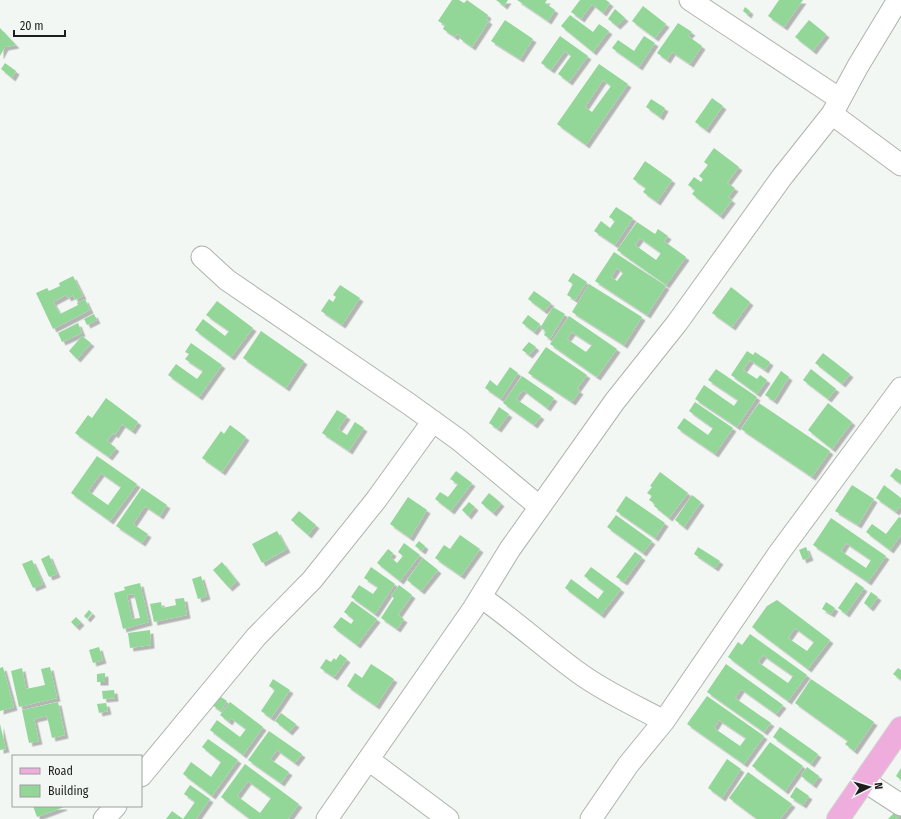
<svg xmlns="http://www.w3.org/2000/svg" width="901" height="819" font-family="'Fira Sans Condensed',sans-serif">
<defs>
<filter id="shadow"><feDropShadow dx="3.5" dy="3.5" stdDeviation="0" flood-color="#0004"/></filter>
</defs>
<rect width="100%" height="100%" fill="#f3f7f3"/>
<path fill="#92d698" fill-rule="evenodd" filter="url(#shadow)" d="M452 0H459L464 3 467 0 488 15 486 19 489 21 472 47 459 38 461 36 457 34 455 37 443 29 445 25 438 21Z
M496 0H508L504 6Z
M517 0H547L545 3 555 10 548 21Z
M580 0H606L610 3 603 13 592 4 581 19 571 12Z
M779 0H803L784 27 768 16Z
M643 6 666 24 655 38 632 21Z
M745 7 750 11 748 15 743 11Z
M615 9 625 18 617 26 608 19Z
M570 15 593 32 599 24 609 31 593 52 561 26Z
M505 20 533 39 520 59 491 41Z
M809 20 826 34 813 51 795 37Z
M678 23 692 32 688 36 702 46 690 64 672 52 667 60 657 53Z
M0 28 16 45 5 47 0 56Z
M560 36 588 56 569 82 558 74 571 56 565 51 551 70 541 63Z
M644 36 655 43 639 67 612 48 618 40 634 51Z
M5 63 16 71 12 78 1 69Z
M599 64 628 84 586 145 557 124ZM603 80 611 86 592 112 585 107Z
M712 98 723 106 706 130 695 122Z
M651 99 665 108 660 117 646 107Z
M714 148 739 167 727 183 735 188 728 197 732 200 720 216 692 194 695 190 688 185 694 177 701 182 703 179 699 176 708 165 704 162Z
M645 161 672 180 657 202 643 192 646 188 633 179Z
M616 207 633 218 615 245 594 231 601 221 610 228 615 221 609 217Z
M637 222 655 234 658 229 668 236 664 241 686 257 666 285 617 250ZM640 238 661 253 656 260 635 245Z
M614 252 666 286 647 315 595 281ZM617 268 623 273 617 281 611 277Z
M573 273 587 282 575 300 567 295 573 284 568 281Z
M73 276 83 296 75 300 73 295 68 298 66 295 53 302 60 314 78 305 77 303 85 299 90 310 53 329 36 293 47 288 49 291 60 286 59 283Z
M589 284 642 317 624 345 572 312Z
M340 285 360 298 342 325 321 311 329 299 333 302 336 297 333 295Z
M731 287 750 302 732 327 712 313Z
M534 291 551 303 544 311 528 299Z
M217 301 253 328 231 357 195 330 203 319 225 336 229 331 206 315Z
M553 307 565 314 550 339 544 335 546 331 540 328Z
M94 314 97 320 87 325 84 319Z
M528 315 540 324 534 332 522 323Z
M569 316 617 349 597 377 550 344ZM572 332 592 345 586 352 567 339Z
M78 323 82 333 62 342 58 333Z
M261 331 304 361 286 388 243 358Z
M82 336 91 343 77 359 69 351Z
M529 342 536 347 529 355 522 350Z
M191 343 222 365 199 397 168 375 176 364 197 379 203 371 185 359 189 354 185 352Z
M546 347 587 375 577 389 580 391 572 402 528 373Z
M747 351 753 355 755 352 770 362 765 370 750 360 743 370 757 379 760 375 767 380 757 394 731 375Z
M823 353 850 374 842 384 815 363Z
M510 367 518 373 501 399 485 388 490 380 497 386Z
M716 369 757 397 737 427 695 399 704 385 734 406 738 400 708 380Z
M811 369 836 389 828 399 803 380Z
M781 371 789 377 774 401 765 395Z
M522 376 554 398 547 408 523 390 516 399 541 416 534 425 503 403Z
M106 398 138 422 132 431 122 424 115 435 113 433 107 441 116 448 109 457 75 433 88 415 92 418Z
M695 402 733 428 715 454 677 428 684 418 708 435 713 428 689 411Z
M759 403 830 451 812 477 741 429Z
M828 403 852 422 832 449 808 430Z
M499 407 509 414 498 429 489 423Z
M337 410 347 416 338 429 347 435 355 422 364 428 349 451 322 433Z
M230 425 246 437 222 472 202 458 221 431 224 434Z
M97 456 137 484 110 521 71 493ZM101 473 121 487 108 505 88 491Z
M896 468 901 471V484L890 476Z
M456 471 472 483 451 511 435 499 440 492 448 497 458 484 450 479Z
M660 472 688 493 669 518 654 506 655 504 649 500 652 496 647 493 652 487 650 486Z
M852 485 874 499 858 525 835 511Z
M884 485 901 498V508L899 507 896 512 876 498Z
M142 488 167 505 160 516 145 506 133 524 148 534 142 543 116 526Z
M489 493 501 503 493 513 481 503Z
M692 495 701 502 684 527 675 520Z
M626 496 665 523 655 538 616 511Z
M408 497 427 510 410 538 390 524Z
M469 502 475 507 468 516 462 510Z
M299 511 316 525 308 535 291 520Z
M616 515 652 541 643 553 607 527Z
M899 517 901 518V535L890 550 866 532 872 524 886 534Z
M831 518 886 556 868 582 813 545ZM846 543 871 560 866 568 841 551Z
M277 531 287 549 262 563 252 544Z
M460 535 480 549 461 576 435 558 444 545 450 549Z
M419 541 425 546 422 551 415 546Z
M404 543 420 555 400 581 377 563 388 549 393 553 390 557 397 563 403 556 398 552Z
M698 547 720 561 715 568 694 554Z
M806 547 810 557 803 560 799 550Z
M635 552 642 557 624 582 616 577Z
M49 555 57 574 49 577 41 559Z
M423 558 438 570 421 591 407 580Z
M32 560 43 584 33 588 22 564Z
M222 562 237 581 229 588 213 570Z
M371 567 395 584 375 614 351 597 359 585 373 594 378 587 364 578Z
M591 567 621 589 601 615 565 588 571 579 598 599 604 591 584 576Z
M201 576 207 596 198 599 192 579Z
M856 582 864 588 846 614 838 608Z
M140 583 149 622 123 629 114 593 125 590 124 587ZM134 594 140 618 132 619 127 595Z
M399 585 412 595 398 615 404 619 397 629 381 618 394 598 391 596Z
M871 592 878 597 870 608 864 603Z
M184 598 187 615 154 622 150 604 161 602 162 608 176 605 175 599Z
M777 600 830 640 808 669 752 627 767 606ZM795 628 814 642 807 651 788 638Z
M352 601 377 619 357 645 333 627 341 617 351 624 354 620 344 612Z
M826 602 835 608 831 614 822 609Z
M89 610 92 613 87 619 84 616Z
M76 617 81 622 76 627 71 622Z
M150 630 151 645 130 648 128 633Z
M750 634 807 675 788 701 728 657 738 642 742 645ZM763 655 793 676 788 683 758 662Z
M99 647 103 660 93 663 89 650Z
M340 654 347 659 334 677 320 668 326 659 331 662 334 658 336 660Z
M371 664 394 679 376 706 347 686 355 673 362 678Z
M726 664 783 705 776 714 741 689 735 698 771 723 764 732 707 692Z
M3 667 14 707 0 711V668Z
M50 667 57 698 19 707 11 671 22 668 26 689 45 685 41 669Z
M898 668 901 670V680L893 674Z
M105 673V682H97V674Z
M273 679 290 690 271 718 261 711 275 690 269 686Z
M811 679 874 722 854 751 845 744 848 741 795 703Z
M114 690 115 698 103 699 102 691Z
M218 695 227 701 221 711 212 705Z
M707 696 764 736 744 764 687 724ZM719 720 746 738 740 746 714 728Z
M58 702 65 735 52 738 47 716 34 719 39 741 29 743 22 710Z
M230 702 263 727 243 755 210 730 217 720 240 737 246 729 231 718 229 722 220 715Z
M106 703 108 711 99 713 97 704Z
M281 713 296 724 289 732 275 721Z
M0 724 6 749 0 750Z
M780 727 818 754 811 764 773 737Z
M269 731 302 754 295 763 277 750 270 759 289 772 281 783 248 760Z
M208 739 238 760 212 796 183 774 191 762 211 777 221 762 202 747Z
M770 742 803 766 785 791 752 766Z
M727 759 741 769 722 798 708 788Z
M245 764 299 804 288 819H250L221 797ZM248 781 271 798 260 813 237 796Z
M807 767 819 776 813 785 801 776Z
M901 768V780L896 776Z
M748 772 792 804 780 819H757L729 798Z
M190 785 210 799 196 819H166L172 811 183 819 195 802 184 794Z
M796 787 809 796 803 805 790 797Z
M33 806H63L64 807 37 817Z
M896 811 900 815 896 819H888Z"/>
<g fill="none" stroke-linecap="round" stroke-linejoin="round">
<g stroke="#afb3af" stroke-width="23">
<path id="minor" d="M690 0 840 99
M832 114 901 165
M202 257 227 280 409 404 459 440 540 507
M481 597C515 621 546 649 579 673 605 692 636 706 664 721
M369 760 448 819
M141 776 256 637 312 580 376 500 433 421
M864 781 901 805
M104 819 116 806
M327 819 473 609 510 549 615 401 677 323 782 177 832 114 858 66 898 0
M591 819 628 765 664 721 779 553 901 388"/>
</g>
<g stroke="#d2d2d2" stroke-width="24">
<path id="major" d="M838 819 901 728"/>
</g>
<use href="#minor" stroke="#fff" stroke-width="21"/>
<use href="#major" stroke="#efadde" stroke-width="22"/>
</g>
<rect x="12" y="755" width="130" height="52" fill="#f3f7f3" stroke="#9da09d"/>
<rect x="20" y="768" width="20" height="6" fill="#efadde" stroke="#9da09d"/>
<text x="48" y="775" font-size="12" fill="#1d1e1d">Road</text>
<rect x="20" y="785" width="20" height="12" fill="#92d698" stroke="#9da09d"/>
<text x="48" y="795" font-size="12" fill="#1d1e1d">Building</text>
<g transform="translate(869 787) rotate(84)" stroke="#f3f7f3" stroke-width="3" paint-order="stroke">
<path d="M0-3L7 15L0 10L-7 15Z" fill="#1d1e1d"/>
<text y="-6" font-size="11" font-weight="bold" text-anchor="middle" fill="#1d1e1d">N</text>
</g>
<path d="M14 30v6h51v-6" fill="none" stroke="#1d1e1d" stroke-width="2"/>
<text x="20" y="30" font-size="12" fill="#1d1e1d" stroke="#f3f7f3" stroke-width="3" paint-order="stroke">20 m</text>
</svg>
